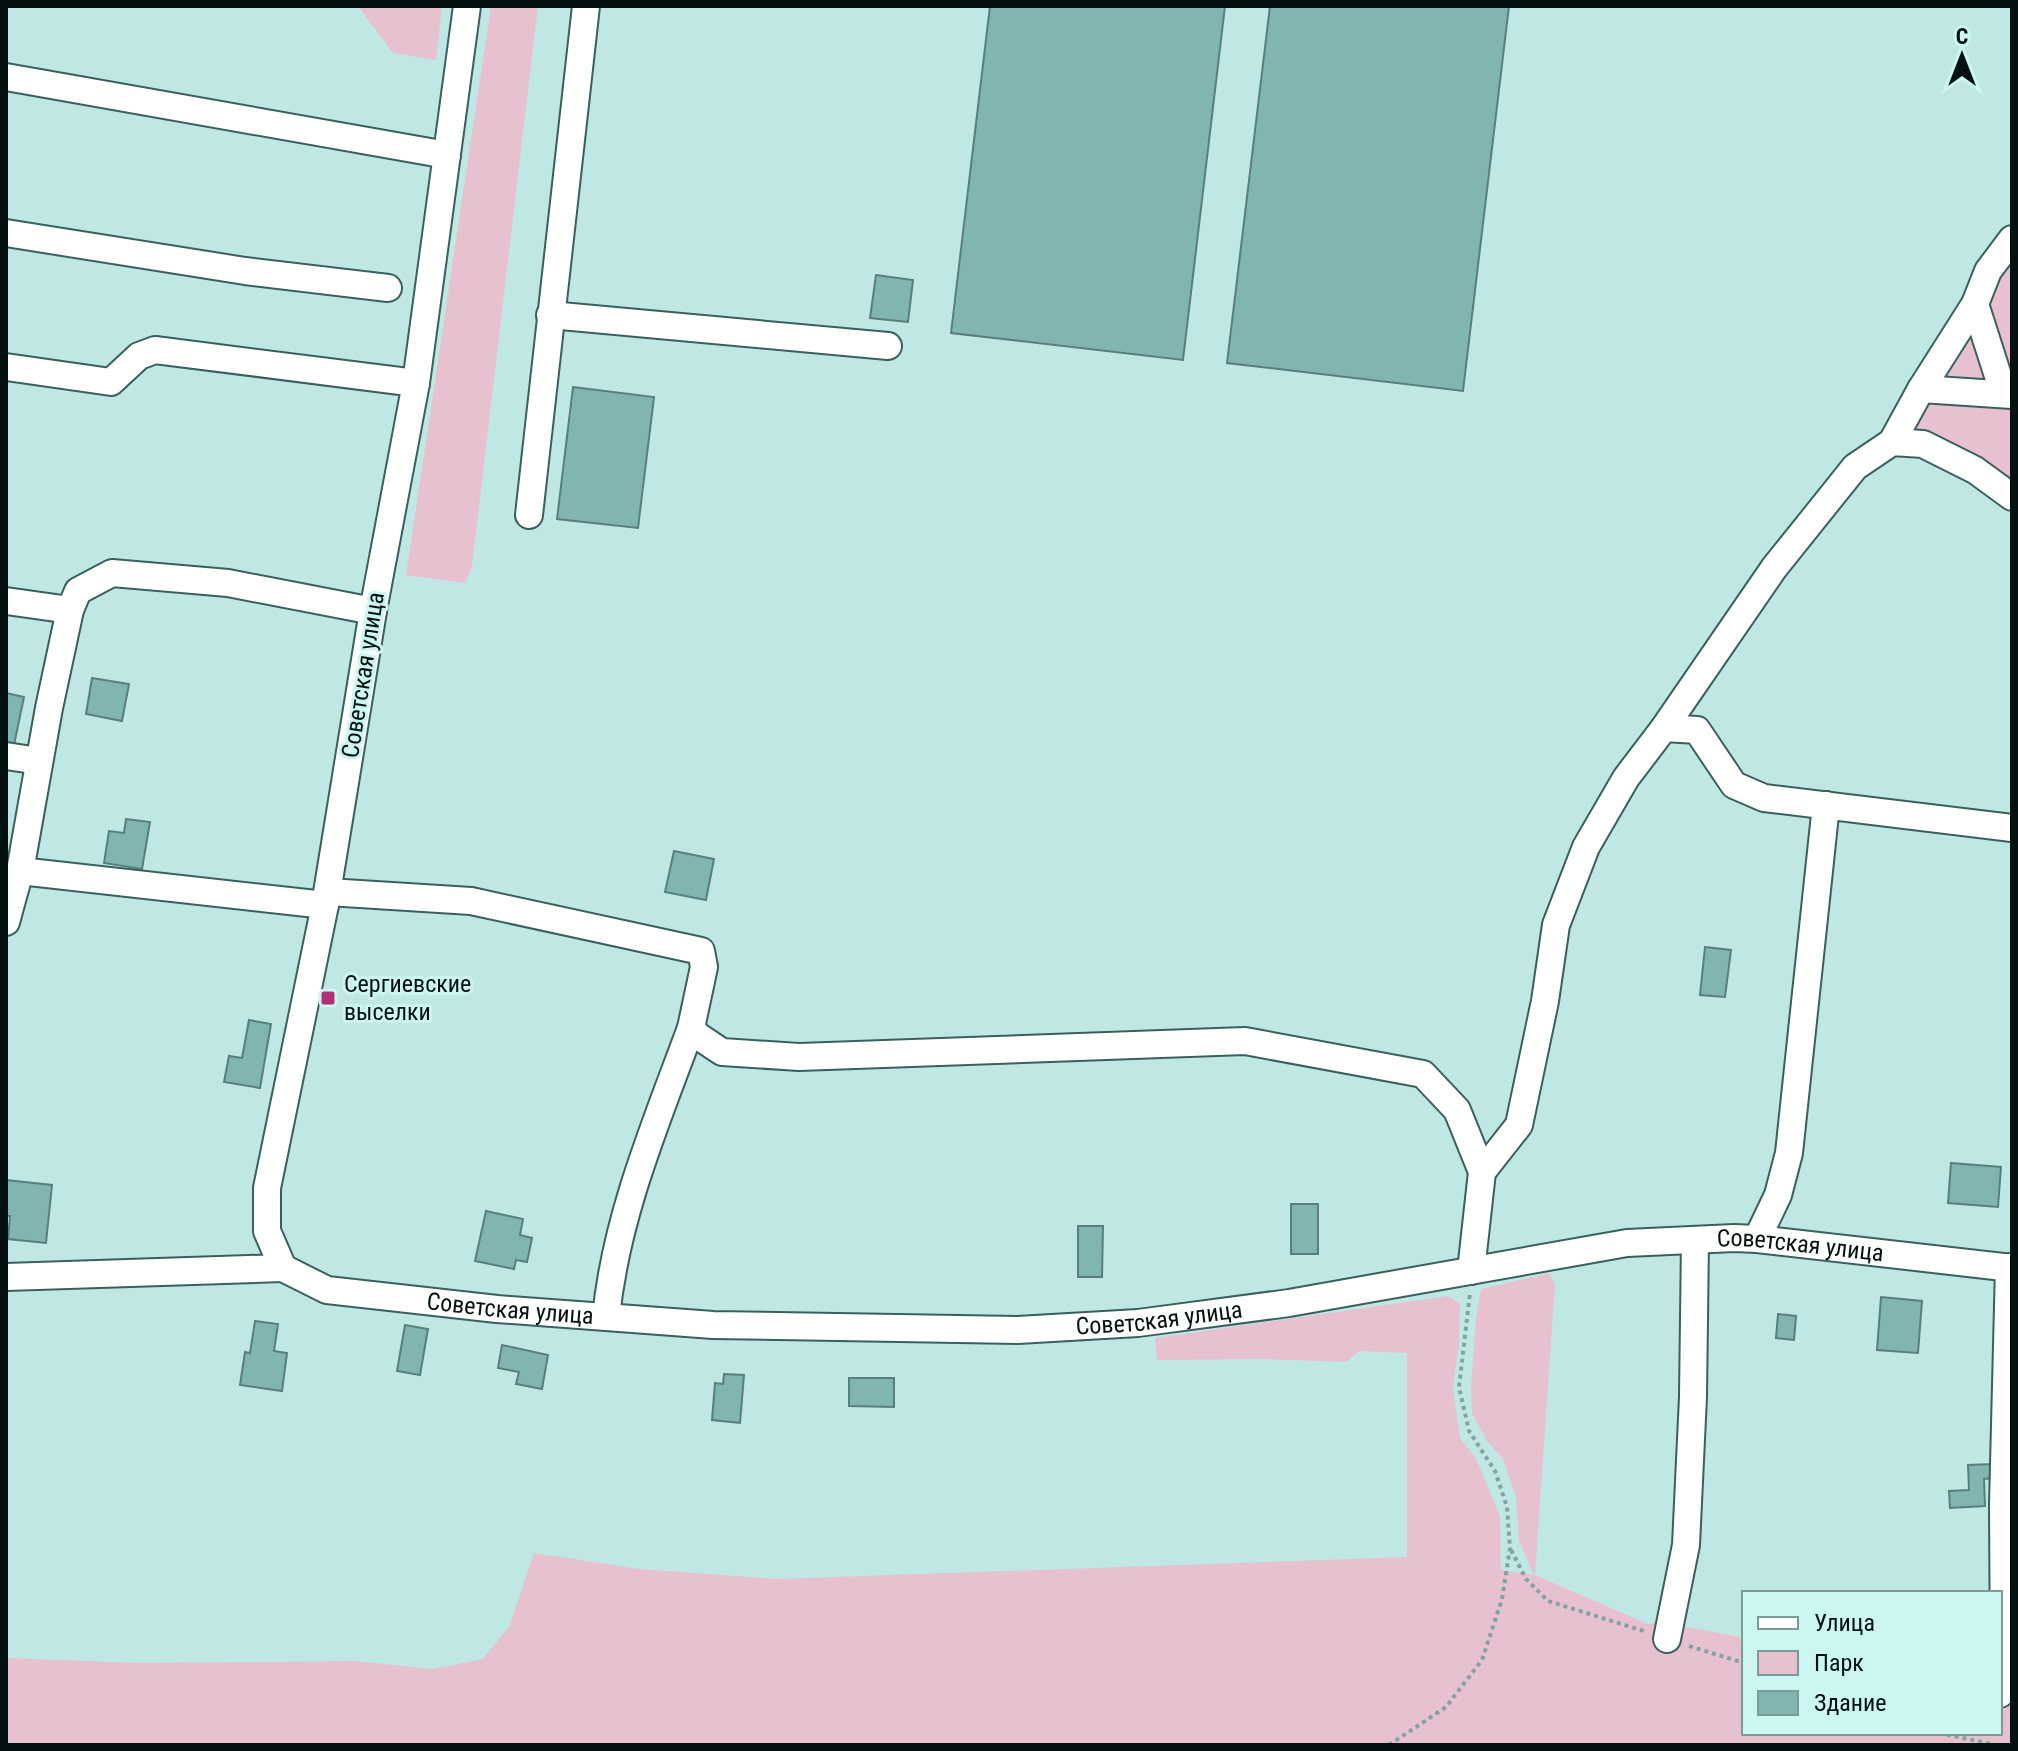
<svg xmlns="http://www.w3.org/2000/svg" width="2018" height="1751" font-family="'Roboto Condensed',sans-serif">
<rect width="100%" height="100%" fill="#bfe8e5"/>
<path fill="#e8c1d1" d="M358 6H442L436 60 393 53Z
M491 6H538L472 566 465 583 406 575Z
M2012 239V496L1895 436Z
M1549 1273 1555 1284 1535 1575 1648 1624 1666 1619 1682 1626 1740 1637 1742 1655 1744 1656V1733H2000V1685L2012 1686V1745H6V1658L139 1663 355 1661 433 1669 483 1659 510 1625 534 1553 640 1569 776 1579 1407 1557V1353L1359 1351 1347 1362 1261 1359 1157 1360 1155 1338 1448 1296 1460 1304 1459 1344 1453 1387 1460 1438 1476 1458 1500 1516 1501 1570 1534 1575 1519 1541 1516 1497 1503 1459 1488 1442 1472 1414 1471 1387 1476 1318 1481 1289Z"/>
<path fill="#80b5b2" stroke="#597f7c" stroke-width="2" d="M990 6H1225L1183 360 951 333Z
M1270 6H1509L1463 391 1227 363Z
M876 275 913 280 908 322 870 318Z
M573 387 654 397 638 528 557 519Z
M92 678 129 684 122 721 86 714Z
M6 693 24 697 13 750 6 749Z
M126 819 150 822 142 869 104 863 109 831 124 833Z
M674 851 714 859 706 900 665 892Z
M1705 947 1731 950 1725 997 1700 995Z
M249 1020 271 1024 260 1088 224 1082 229 1056 242 1058Z
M1951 1163 2001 1167 1998 1207 1948 1203Z
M6 1180 52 1185 46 1243 8 1239 10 1216H6Z
M1291 1204H1318V1254H1291Z
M486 1211 523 1219 520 1235 532 1238 527 1262 516 1260 514 1269 475 1261Z
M1078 1226H1103L1102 1277H1078Z
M1881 1297 1922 1301 1918 1353 1877 1350Z
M1778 1314 1796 1316 1794 1340 1776 1338Z
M255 1321 278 1324 274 1351 287 1353 282 1391 240 1385 245 1352 250 1353Z
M405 1325 428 1329 420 1375 397 1371Z
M502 1345 548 1355 542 1389 516 1384 519 1372 498 1368Z
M724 1374 744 1375 740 1423 712 1420 715 1383 723 1384Z
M849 1378H894V1407L849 1406Z
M1993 1464V1478L1984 1479 1985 1506 1950 1508 1949 1491 1969 1490 1968 1465Z"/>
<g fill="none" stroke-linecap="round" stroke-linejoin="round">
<g stroke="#3a605d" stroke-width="30">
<g id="minor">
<path id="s1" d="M467 6 416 383 373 611 325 905 267 1188V1231L283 1268 327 1290 497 1309 713 1325 1018 1330 1138 1323 1289 1303 1627 1243 1734 1238 1757 1239 2012 1268"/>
<path d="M6 77 447 155"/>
<path d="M6 233 245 271 388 288"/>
<path d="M2012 239 1988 271 1975 304 1999 379 2012 390"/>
<path d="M550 315 888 346"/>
<path d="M6 367 111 382 139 356 155 350 416 383"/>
<path d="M1921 389 1975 304"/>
<path d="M1892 442 1921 389 2012 395"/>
<path d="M529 515 586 6"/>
<path d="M6 601 70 610 78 591 112 573 228 583 373 611"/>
<path d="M1664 728 1774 568 1855 467 1892 442 1923 444 1975 470 2012 497"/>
<path d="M6 756 39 761"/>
<path d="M20 871 49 708 70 610"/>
<path d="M328 892 471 901 701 951 704 967 691 1028 698 1036 722 1052 799 1057 1245 1041 1423 1074 1457 1110 1482 1172 1471 1271"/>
<path d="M6 922 20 871 325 905"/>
<path d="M1482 1172 1519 1125 1545 1001 1556 925 1586 847 1626 778 1664 728 1697 730 1734 785 1764 798 2012 828"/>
<path d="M1757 1239 1778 1195 1789 1153 1826 805"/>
<path d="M6 1277 283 1268"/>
<path d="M606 1317C616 1216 656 1123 691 1028"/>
<path d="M1667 1639 1686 1545 1693 1397 1695 1240"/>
<path d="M2000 1694 2004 1672 2003 1504 2009 1267"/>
</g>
</g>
<path stroke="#83a3a1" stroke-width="4" stroke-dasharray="4 4" stroke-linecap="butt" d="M1511 1550 1526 1579 1548 1601 1647 1632
M1689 1646 1744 1663
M1939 1733 1996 1745
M1389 1745 1446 1707 1482 1660 1502 1599 1510 1548 1507 1507 1495 1471 1469 1431 1459 1387 1470 1293"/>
<use href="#minor" stroke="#fff" stroke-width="26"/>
</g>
<rect fill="#b22f78" stroke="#ccf6f2" stroke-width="3" x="320" y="990" width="16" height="16" rx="4"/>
<g text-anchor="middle" stroke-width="6" stroke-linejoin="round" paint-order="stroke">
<g font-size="24" fill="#031110" stroke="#ccf6f2">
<text transform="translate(363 675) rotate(-81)" y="8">Советская улица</text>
<text dy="8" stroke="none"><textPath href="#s1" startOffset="2814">Советская улица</textPath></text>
<text dy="8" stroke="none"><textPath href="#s1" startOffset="1516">Советская улица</textPath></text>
<text dy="8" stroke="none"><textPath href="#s1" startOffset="2166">Советская улица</textPath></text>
</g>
<g font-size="24" fill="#031110" stroke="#ccf6f2" text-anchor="start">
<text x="344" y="992">Сергиевские<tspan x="344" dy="28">выселки</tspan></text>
</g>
</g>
<rect width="2018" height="1751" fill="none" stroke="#031110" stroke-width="16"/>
<rect x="1742" y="1591" width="260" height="144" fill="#ccf6f2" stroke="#7c9a98" stroke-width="2"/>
<rect x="1758" y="1617" width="40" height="12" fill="#ffffff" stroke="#7c9a98" stroke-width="2"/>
<text x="1814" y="1631" font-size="24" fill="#031110">Улица</text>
<rect x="1758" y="1651" width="40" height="24" fill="#e8c1d1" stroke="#7c9a98" stroke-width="2"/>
<text x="1814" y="1671" font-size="24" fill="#031110">Парк</text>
<rect x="1758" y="1691" width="40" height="24" fill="#80b5b2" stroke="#7c9a98" stroke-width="2"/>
<text x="1814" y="1711" font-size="24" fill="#031110">Здание</text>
<g transform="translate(1962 56)" stroke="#ccf6f2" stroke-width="6" paint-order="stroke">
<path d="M0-6L14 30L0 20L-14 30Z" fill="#031110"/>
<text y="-12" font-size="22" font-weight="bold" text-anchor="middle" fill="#031110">С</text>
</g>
</svg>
